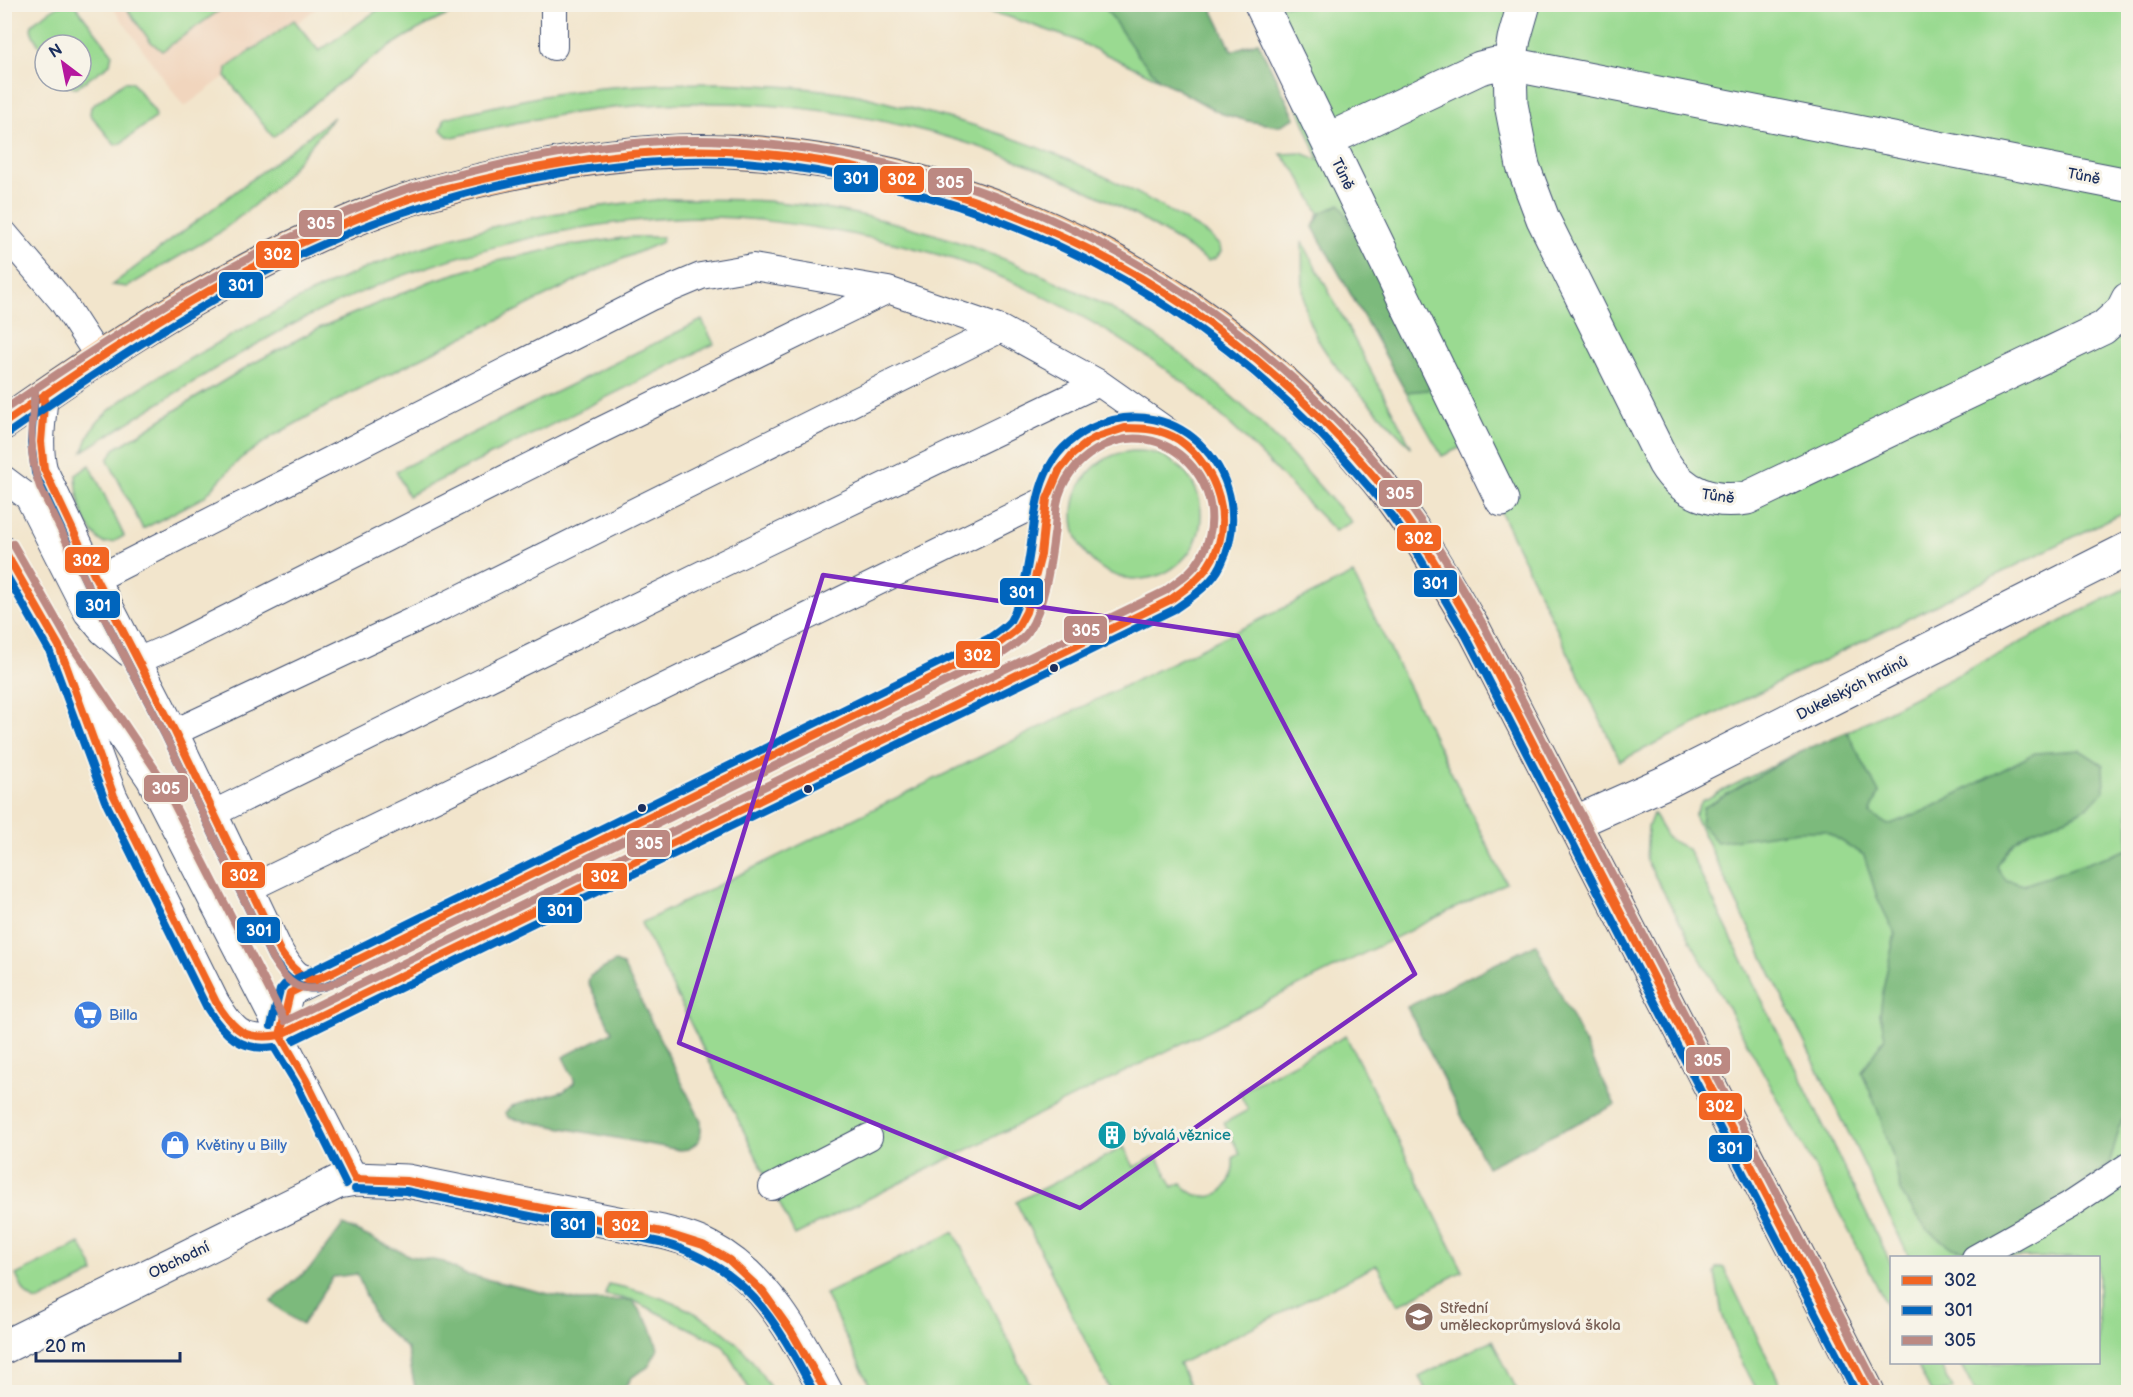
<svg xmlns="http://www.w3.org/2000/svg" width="2133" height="1397" font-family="'Balsamiq Sans',sans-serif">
<rect width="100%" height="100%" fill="#f7f3e8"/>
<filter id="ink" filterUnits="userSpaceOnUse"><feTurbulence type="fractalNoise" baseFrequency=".0167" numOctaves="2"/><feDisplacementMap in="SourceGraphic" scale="12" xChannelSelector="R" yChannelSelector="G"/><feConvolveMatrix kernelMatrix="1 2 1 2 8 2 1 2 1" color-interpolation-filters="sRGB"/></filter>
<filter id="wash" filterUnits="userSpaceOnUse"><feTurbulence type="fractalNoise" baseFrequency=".008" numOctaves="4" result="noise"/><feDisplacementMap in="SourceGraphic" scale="24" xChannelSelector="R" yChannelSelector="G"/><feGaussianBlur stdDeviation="1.35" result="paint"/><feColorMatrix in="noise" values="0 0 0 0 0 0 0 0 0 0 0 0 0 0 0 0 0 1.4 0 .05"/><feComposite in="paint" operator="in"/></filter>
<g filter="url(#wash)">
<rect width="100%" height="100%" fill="#f2e5cc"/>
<path fill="#f1d5bd" d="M111 5H321L184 107Z"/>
<path fill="#9ada91" stroke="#5a8478" stroke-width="1.5" d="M59 5H75L112 53 110 64 77 87 68 86 64 81H81V45H45V54C21 21 30 26 59 5Z
M124 5H227L162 51 150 41Z
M385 5H473C396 31 335 87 273 137L226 77 227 68 294 20 319 51Z
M961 5H1210L1232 51 1258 42 1295 118 1279 126 1248 121 1220 113 1159 79 1073 39 1009 17Z
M1257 5H2128V510L1620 761 1468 444 1442 456 1313 227 1319 213 1297 173 1281 154 1302 153 1319 160Z
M124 82H132L155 112V118L121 143 115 145 90 114 91 107Z
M720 83C763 85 809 87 852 94 869 97 887 103 905 107 1017 133 1113 173 1210 236L1220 246 1221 252 1216 258 1208 261C1056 155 872 99 686 103 607 105 529 118 453 137L447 136 441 130 445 118C486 108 526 98 567 92 618 85 669 83 720 83Z
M334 117 282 180 253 206 219 233 127 287 112 285Z
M668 199C701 199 734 199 767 201 864 209 958 237 1046 277 1083 294 1121 312 1154 335 1184 355 1212 379 1239 403 1280 438 1315 483 1352 522L1335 531C1295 491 1258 449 1216 411 1204 400 1192 388 1179 379 1112 330 1035 287 956 260 909 245 860 235 812 227 777 222 742 217 707 217 575 217 425 258 307 317 229 357 157 405 83 451 86 444 88 436 92 430 109 401 172 369 202 352 248 326 294 300 343 278 446 232 555 208 668 199Z
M630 237H663L662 242 604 267 347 395 273 436 240 459 204 497 143 529 108 460 114 449 136 436 184 405 250 365 319 328 431 281 497 261 566 246Z
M1302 241 1412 448C1379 412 1317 358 1306 311 1301 290 1303 263 1302 241Z
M702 320 714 344 408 496 396 471Z
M1073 515a64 64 0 1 1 128 0a64 64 0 1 1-128 0Z
M90 465 124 536 113 542 103 543C83 527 77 500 76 475Z
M1353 574 1506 883 795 1235 641 923Z
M2128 587V1392H1975L1960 1363 2098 1362V1258L1909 1257 1694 815 1702 801 1799 752 1847 732Z
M1653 814 1668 839 1688 849 1891 1264V1314L1856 1244 1773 1090 1646 860 1648 827Z
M1346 1036 1463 1271 1398 1305 1377 1265 1179 1364 1193 1392H1111L1016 1202 1124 1147 1134 1167 1157 1156 1173 1187 1181 1183C1205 1212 1236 1192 1233 1158L1240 1154 1224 1123 1248 1110 1239 1092Z
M954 1232 1034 1392H873L825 1294Z
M80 1243 92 1265 94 1273 39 1301C25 1299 22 1287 16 1275Z
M1721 1267 1724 1268 1784 1392H1758L1735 1349 1722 1314 1715 1273 1717 1268Z
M608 1284C652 1292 695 1307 730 1337 748 1352 761 1373 773 1392H751L723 1345 632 1300 605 1295Z
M1492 1340 1518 1392H1427L1419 1377Z
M1916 1363H1940L1953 1389 1947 1392H1931Z"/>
<path fill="#7bba7b" stroke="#4b746c" stroke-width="1.5" d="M1100 5H1210L1232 51 1258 42 1295 118 1279 126 1248 121 1220 113 1159 79 1137 54 1106 9Z
M1340 204 1434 382 1428 390 1406 392 1313 227 1321 213Z
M1847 732 1879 793 1870 814 1888 825 1926 810 2035 753 2080 750 2103 765 2104 792C2097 798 2090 805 2082 810 2046 833 2019 821 1997 867L2006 880 2024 885 2128 849V1123L2122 1120 2110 1161 2062 1211 2044 1240 1981 1254 1952 1248 1926 1229 1901 1193 1893 1157 1878 1111 1862 1072 1885 1037 1880 1014 1884 984 1895 934 1877 897 1864 855 1825 831H1798L1717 842 1701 824 1703 808 1799 752Z
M1536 944 1615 1105 1487 1167 1407 1007Z
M615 962 623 965 701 1121V1131L699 1141 689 1149 680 1150 509 1118 505 1113 512 1106 564 1091 574 1083V1079L563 1057 612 1032 588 982 590 976Z
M343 1225 410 1256 444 1262 464 1274 579 1301 632 1300 650 1325 658 1349 648 1367 632 1377 621 1392H416L407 1349 376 1320 357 1274 333 1277 302 1325 271 1302 312 1266Z"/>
</g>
<g filter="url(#ink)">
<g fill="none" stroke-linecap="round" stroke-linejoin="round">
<g stroke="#3b4a6e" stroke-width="28">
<path id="lane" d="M554 4V47
M4 233 62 301 99 358
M45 394C43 419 38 444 44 469L96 579 175 732 281 953C293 973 300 984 325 976
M4 479 28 497 87 613 102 631 128 653
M4 549 59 646 150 780 355 1179
M59 646 114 796 216 1002C234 1032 244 1043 280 1035L1170 600 1200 577 1212 560 1223 530 1220 496 1204 462 1187 445 1099 383 1001 329 888 290 753 267 701 276 651 297 96 579
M137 661 172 646 601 430 888 290
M175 732 446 605 1001 329
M214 813 763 544 1099 383
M250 888 525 755 1047 499
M280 1035 290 993 994 647C1003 640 1015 633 1021 623 1036 595 1040 559 1045 529 1046 519 1046 510 1047 501 1051 474 1070 453 1092 440 1114 426 1140 426 1163 432
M772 1187 869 1137
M1975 1258 2068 1206 2128 1166"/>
</g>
<g stroke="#3b4a6e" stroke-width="35">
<path id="street" d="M1261 4 1327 140
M1524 4 1514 39 1510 64 2128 185
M1502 500 1327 140 1480 68 1496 64H1510L1511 104 1523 166 1543 219 1664 463C1682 493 1713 504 1747 498L2103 328 2122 311 2128 299
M1574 823 1666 782 2128 549
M4 1347 338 1182 355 1179 407 1181 662 1232C678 1236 694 1240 709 1248 765 1277 798 1339 826 1392"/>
</g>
<g stroke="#3b4a6e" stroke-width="35">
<path id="primary" d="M4 423C126 337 253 255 395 204 430 192 466 183 503 175 586 156 674 145 760 153 1005 176 1219 290 1376 479 1415 526 1444 579 1475 631L1868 1392"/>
</g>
<use href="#lane" stroke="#fff" stroke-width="26"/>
<use href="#street" stroke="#fff" stroke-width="33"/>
<use href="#primary" stroke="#f8bd89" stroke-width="33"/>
<g stroke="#f7f3e8" stroke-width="12">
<path id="bus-1" d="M45 394 41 442 44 469 96 579 175 732 281 953C308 992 320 979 356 960
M4 423C127 337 253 255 395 204 432 190 472 182 511 173 582 158 653 148 725 151 779 153 835 162 887 175 1083 223 1246 325 1376 479 1415 525 1444 579 1475 631L1868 1392
M1125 428C1144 428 1162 429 1179 440 1218 467 1237 524 1208 566 1198 580 1184 590 1170 600L280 1035 290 993 994 647 1016 630 1026 612 1041 555 1047 499 1059 471 1072 455 1088 442 1097 437Z
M4 550 59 646 114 796 216 1002C234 1031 245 1041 280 1035
M280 1035 306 1080 355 1179
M355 1179 407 1181 662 1232 703 1245 729 1260 763 1292 791 1331 826 1392"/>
</g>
<g stroke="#f7f3e8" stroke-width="12">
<path id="bus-2" d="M35 393 31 442 35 473 87 584 166 737 272 958C303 1003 319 991 361 969
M10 432C133 346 261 261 404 212 503 179 619 158 723 161 777 163 832 172 884 185 1079 232 1238 333 1368 486 1407 531 1436 585 1466 636L1856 1392
M4 571 49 650 105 801 207 1008C223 1034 241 1052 274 1047L297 1085 346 1184
M271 1026 280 990 285 984 989 638C996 633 1004 628 1010 621 1016 611 1020 598 1023 587 1040 526 1024 461 1091 428 1179 385 1263 481 1221 565 1212 584 1192 597 1175 609L294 1040
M355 1189 406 1191 660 1242C744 1264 776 1320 814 1392"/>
</g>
<g stroke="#f7f3e8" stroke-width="12">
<path id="bus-3" d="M4 410C126 326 251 246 390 195 428 181 468 172 507 163 569 150 633 140 696 140 734 140 771 144 809 149 1037 182 1237 298 1385 474 1424 520 1454 574 1484 626L1877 1387
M13 544 68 640 159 775 285 1021 1165 591C1177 581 1193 572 1201 557 1239 490 1165 408 1096 450 1076 462 1061 481 1057 504 1055 514 1056 525 1054 535 1050 566 1045 605 1028 632 1021 642 1010 648 1000 655L330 985C299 995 287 983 272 958L166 737 87 584 40 487C28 455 31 425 35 393"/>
</g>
<use href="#bus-1" stroke="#f26522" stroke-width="8"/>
<use href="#bus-2" stroke="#0065bd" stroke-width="8"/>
<use href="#bus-3" stroke="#bc8982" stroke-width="8"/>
</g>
</g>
<path fill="none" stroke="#7b2cbf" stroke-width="4.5" stroke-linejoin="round" d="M823 575 1238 636 1415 974 1080 1208 679 1043Z"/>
<defs>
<g id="supermarket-disc" transform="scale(1.5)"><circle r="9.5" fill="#3f7fe0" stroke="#f7f3e8"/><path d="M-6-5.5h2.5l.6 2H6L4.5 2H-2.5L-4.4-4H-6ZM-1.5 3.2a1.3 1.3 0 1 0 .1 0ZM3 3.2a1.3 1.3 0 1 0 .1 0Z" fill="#fff"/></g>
<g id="building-disc" transform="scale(1.5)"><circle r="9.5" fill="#0f9aa8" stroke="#f7f3e8"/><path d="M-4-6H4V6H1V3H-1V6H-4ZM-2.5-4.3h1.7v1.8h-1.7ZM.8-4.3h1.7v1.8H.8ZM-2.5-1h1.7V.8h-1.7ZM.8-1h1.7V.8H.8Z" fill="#fff"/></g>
<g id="shop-disc" transform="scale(1.5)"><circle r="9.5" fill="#3f7fe0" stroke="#f7f3e8"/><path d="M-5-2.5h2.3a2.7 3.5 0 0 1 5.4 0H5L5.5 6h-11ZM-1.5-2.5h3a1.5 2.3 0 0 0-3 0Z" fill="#fff"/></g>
<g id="school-disc" transform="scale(1.5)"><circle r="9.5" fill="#8d6e63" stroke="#f7f3e8"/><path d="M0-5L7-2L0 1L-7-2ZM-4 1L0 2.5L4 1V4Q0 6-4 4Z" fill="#fff"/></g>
</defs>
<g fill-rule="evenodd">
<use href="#supermarket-disc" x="88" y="1015"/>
<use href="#building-disc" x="1112" y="1135"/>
<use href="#shop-disc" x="175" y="1145"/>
<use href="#school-disc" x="1419" y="1317"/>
</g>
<g fill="#1b2f5e" stroke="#f7f3e8" stroke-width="2">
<circle cx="1054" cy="668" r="5"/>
<circle cx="808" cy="789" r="5"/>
<circle cx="642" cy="808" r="5"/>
</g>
<g text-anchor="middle" stroke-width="6" stroke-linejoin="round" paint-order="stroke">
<g font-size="15" fill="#1b2f5e" stroke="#f7f3e8">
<text transform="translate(1343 174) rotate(64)" y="5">Tůně</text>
<text transform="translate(2084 176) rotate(11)" y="5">Tůně</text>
<text transform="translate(1718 496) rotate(8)" y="5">Tůně</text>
<text transform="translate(1852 688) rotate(-27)" y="5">Dukelských hrdinů</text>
<text transform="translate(179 1260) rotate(-26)" y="5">Obchodní</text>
</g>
<g font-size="15" fill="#366cbe" stroke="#f7f3e8" text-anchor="start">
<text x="109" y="1020">Billa</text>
<text x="196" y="1150">Květiny u Billy</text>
</g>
<g font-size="15" fill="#0d838f" stroke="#f7f3e8" text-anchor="start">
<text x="1133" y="1140">bývalá věznice</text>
</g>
<g font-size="15" fill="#785e54" stroke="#f7f3e8" text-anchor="start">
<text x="1440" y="1313">Střední<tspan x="1440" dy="17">uměleckoprůmyslová škola</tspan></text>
</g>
</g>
<g stroke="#f7f3e8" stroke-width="2">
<rect x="833" y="164" width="46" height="29" rx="6" fill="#0065bd"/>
<rect x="879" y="165" width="46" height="29" rx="6" fill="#f26522"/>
<rect x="927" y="167" width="46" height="29" rx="6" fill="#bc8982"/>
<rect x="298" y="209" width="45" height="29" rx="6" fill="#bc8982"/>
<rect x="255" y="240" width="45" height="29" rx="6" fill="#f26522"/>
<rect x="218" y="271" width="46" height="28" rx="6" fill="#0065bd"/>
<rect x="1378" y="479" width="45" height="29" rx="6" fill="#bc8982"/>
<rect x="1396" y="524" width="46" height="28" rx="6" fill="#f26522"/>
<rect x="64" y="546" width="46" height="28" rx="6" fill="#f26522"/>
<rect x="1413" y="569" width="45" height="29" rx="6" fill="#0065bd"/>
<rect x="999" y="577" width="45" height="29" rx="6" fill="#0065bd"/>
<rect x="75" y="590" width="46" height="29" rx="6" fill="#0065bd"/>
<rect x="1063" y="615" width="45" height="29" rx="6" fill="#bc8982"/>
<rect x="955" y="640" width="46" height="29" rx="6" fill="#f26522"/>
<rect x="143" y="774" width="46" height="29" rx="6" fill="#bc8982"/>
<rect x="626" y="829" width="45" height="29" rx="6" fill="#bc8982"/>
<rect x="221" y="861" width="45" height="28" rx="6" fill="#f26522"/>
<rect x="582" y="862" width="46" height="28" rx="6" fill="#f26522"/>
<rect x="537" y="896" width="46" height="28" rx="6" fill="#0065bd"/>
<rect x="236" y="916" width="45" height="28" rx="6" fill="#0065bd"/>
<rect x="1685" y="1046" width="46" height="29" rx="6" fill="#bc8982"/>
<rect x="1698" y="1092" width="45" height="29" rx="6" fill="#f26522"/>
<rect x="1708" y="1134" width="45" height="29" rx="6" fill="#0065bd"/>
<rect x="550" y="1210" width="46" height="29" rx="6" fill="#0065bd"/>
<rect x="603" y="1210" width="46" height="29" rx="6" fill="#f26522"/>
</g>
<g font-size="16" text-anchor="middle" font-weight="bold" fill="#fff">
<text x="856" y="184">301</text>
<text x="902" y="185">302</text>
<text x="950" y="188">305</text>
<text x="321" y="229">305</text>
<text x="278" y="260">302</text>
<text x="241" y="291">301</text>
<text x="1400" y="499">305</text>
<text x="1419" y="544">302</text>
<text x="87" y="566">302</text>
<text x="1435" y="589">301</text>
<text x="1022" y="598">301</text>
<text x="98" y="611">301</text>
<text x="1086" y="636">305</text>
<text x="978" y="661">302</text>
<text x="166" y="794">305</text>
<text x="649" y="849">305</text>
<text x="244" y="881">302</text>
<text x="605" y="882">302</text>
<text x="560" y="916">301</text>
<text x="259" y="936">301</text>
<text x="1708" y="1066">305</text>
<text x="1720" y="1112">302</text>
<text x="1730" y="1154">301</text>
<text x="573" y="1230">301</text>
<text x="626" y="1231">302</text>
</g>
<rect width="2133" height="1397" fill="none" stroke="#f7f3e8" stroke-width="24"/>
<rect x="1890" y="1256" width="210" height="108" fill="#f7f3e8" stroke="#9fa5b1" stroke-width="1.5"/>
<rect x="1902" y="1276" width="30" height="9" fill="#f26522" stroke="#9fa5b1" stroke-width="1.5"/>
<text x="1944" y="1286" font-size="18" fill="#1b2f5e">302</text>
<rect x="1902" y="1306" width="30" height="9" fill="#0065bd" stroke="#9fa5b1" stroke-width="1.5"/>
<text x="1944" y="1316" font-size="18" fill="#1b2f5e">301</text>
<rect x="1902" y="1336" width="30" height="9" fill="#bc8982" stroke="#9fa5b1" stroke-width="1.5"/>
<text x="1944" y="1346" font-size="18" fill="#1b2f5e">305</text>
<g transform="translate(63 63) rotate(328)"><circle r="28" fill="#f7f3e8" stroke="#9fa5b1" stroke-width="1.5"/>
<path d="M0-4.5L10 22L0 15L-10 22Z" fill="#b5179e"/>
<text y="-9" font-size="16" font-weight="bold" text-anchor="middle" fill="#1b2f5e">N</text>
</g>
<path d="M36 1352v9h144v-9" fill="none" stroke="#1b2f5e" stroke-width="3"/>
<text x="45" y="1352" font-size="18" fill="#1b2f5e" stroke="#f7f3e8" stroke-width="4.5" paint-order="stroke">20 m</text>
</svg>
